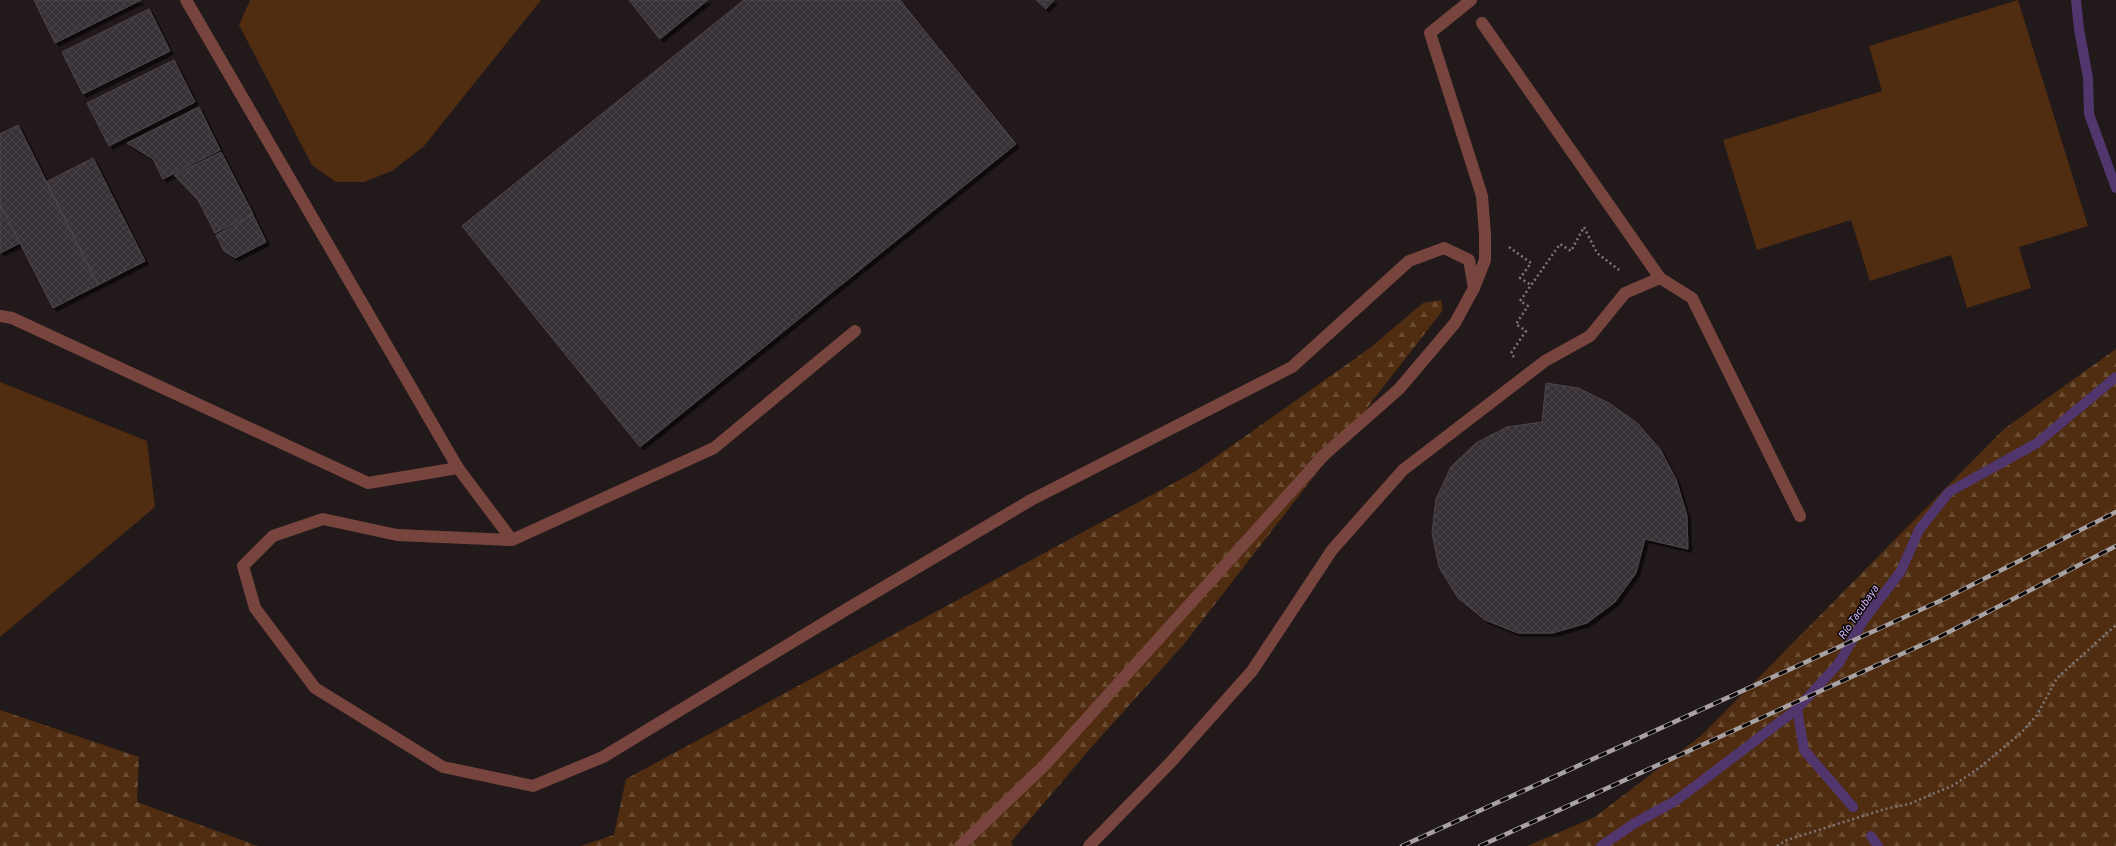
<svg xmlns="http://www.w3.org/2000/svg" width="2116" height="846" font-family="Overpass,sans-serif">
<defs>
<pattern id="forest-firs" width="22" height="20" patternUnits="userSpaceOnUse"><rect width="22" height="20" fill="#502d10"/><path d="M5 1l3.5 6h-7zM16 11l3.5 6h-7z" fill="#6a4c33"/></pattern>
<pattern id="building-cross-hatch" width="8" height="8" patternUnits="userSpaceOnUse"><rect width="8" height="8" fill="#393137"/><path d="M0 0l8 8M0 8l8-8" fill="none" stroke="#4c454a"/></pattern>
<filter id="shadow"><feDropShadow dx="3.5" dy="3.5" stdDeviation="0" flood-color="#0009"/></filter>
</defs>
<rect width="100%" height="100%" fill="#22191b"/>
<path fill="url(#forest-firs)" d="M1441 300 1443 310 1184 644 1088 751 1011 842 1013 846H580L614 835 626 779 1196 471 1370 348 1423 303Z
M2116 349V846H1527L1595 817 1702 735 2004 429Z
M0 710 139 757 137 802 258 846H0Z"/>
<path fill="#502d10" d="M250 0H541L424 146 392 171 364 182H336L312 165 239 25Z
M2018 0 2088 226 2019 247 2031 288 1967 308 1951 255 1870 281 1851 220 1757 250 1723 140 1882 91 1869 46Z
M0 382 147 441 155 507 0 637Z"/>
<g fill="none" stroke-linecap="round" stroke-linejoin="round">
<path stroke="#51356d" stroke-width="10" d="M2076 0 2079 29 2088 78 2089 114 2116 188
M1797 709 1804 750 1853 807
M1871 836 1878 846
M1601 846 1635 823 1677 800 1797 709 1839 663 1863 621 1901 571 1919 530 1949 492 2037 443 2116 377"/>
</g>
<path fill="url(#building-cross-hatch)" stroke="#4e464c" filter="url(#shadow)" d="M34 0H141L55 43Z
M629 0H708L660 39Z
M744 0H900L1016 144 640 447 462 226Z
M1036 0H1054L1046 9Z
M149 9 170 51 83 94 62 52Z
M174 60 195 102 109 146 87 103Z
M199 107 220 150 163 179 153 159 127 143Z
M18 125 98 285 53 308 0 204V134Z
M221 152 253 214 215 233 198 200 174 175Z
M93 158 145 261 98 285 46 182Z
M0 204 20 243 0 253Z
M253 215 266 242 235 258 224 251 216 235Z
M1546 383 1578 388 1609 403 1637 423 1660 449 1676 479 1687 516 1688 549 1645 539 1636 573 1615 602 1587 623 1553 633H1518L1485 620 1458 598 1439 567 1432 533 1436 499 1451 467 1476 443 1507 427 1542 422Z"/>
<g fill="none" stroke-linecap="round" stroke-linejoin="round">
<path stroke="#7f7879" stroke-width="2.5" stroke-dasharray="2 3" stroke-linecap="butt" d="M1509 247 1531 263 1520 278 1531 285
M1514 357 1511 353 1526 331 1516 324 1528 306 1520 301 1560 244 1571 251 1584 227 1597 253 1619 270
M1777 846 1787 840 1885 809 1909 804 1954 785 1979 768 2021 733 2037 715 2057 678 2116 625"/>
<path stroke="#77453e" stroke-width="12" d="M1471 0 1430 33 1482 196 1485 234V260L1474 288
M1482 23 1660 278
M0 316 12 318 368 483 458 468
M1089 846 1170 763 1252 671 1332 550 1403 470 1545 361 1590 336 1625 293 1660 278 1692 298 1800 516"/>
<path stroke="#77453e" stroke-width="12" d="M186 0 458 468 512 540 397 535 323 519 273 536 243 566 255 608 315 688 443 767 533 786 603 757 847 609 1031 500 1292 367 1409 261 1444 248 1469 260 1474 288 1455 323 1399 389 1324 455 1045 765 960 846
M512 540 714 448 855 331"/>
<g stroke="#a9a2a4" stroke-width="4.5">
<path id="rail" d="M1402 846 1942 600 2116 512
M1480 846 1939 637 2116 546"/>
</g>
<use href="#rail" stroke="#090506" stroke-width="3" stroke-dasharray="9" stroke-linecap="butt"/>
</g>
<g text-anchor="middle" stroke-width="3" stroke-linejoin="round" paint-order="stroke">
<g font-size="11" font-style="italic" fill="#d7b7fd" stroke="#090506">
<text transform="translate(1858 612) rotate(-56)" y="4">Río Tacubaya</text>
</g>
</g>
</svg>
